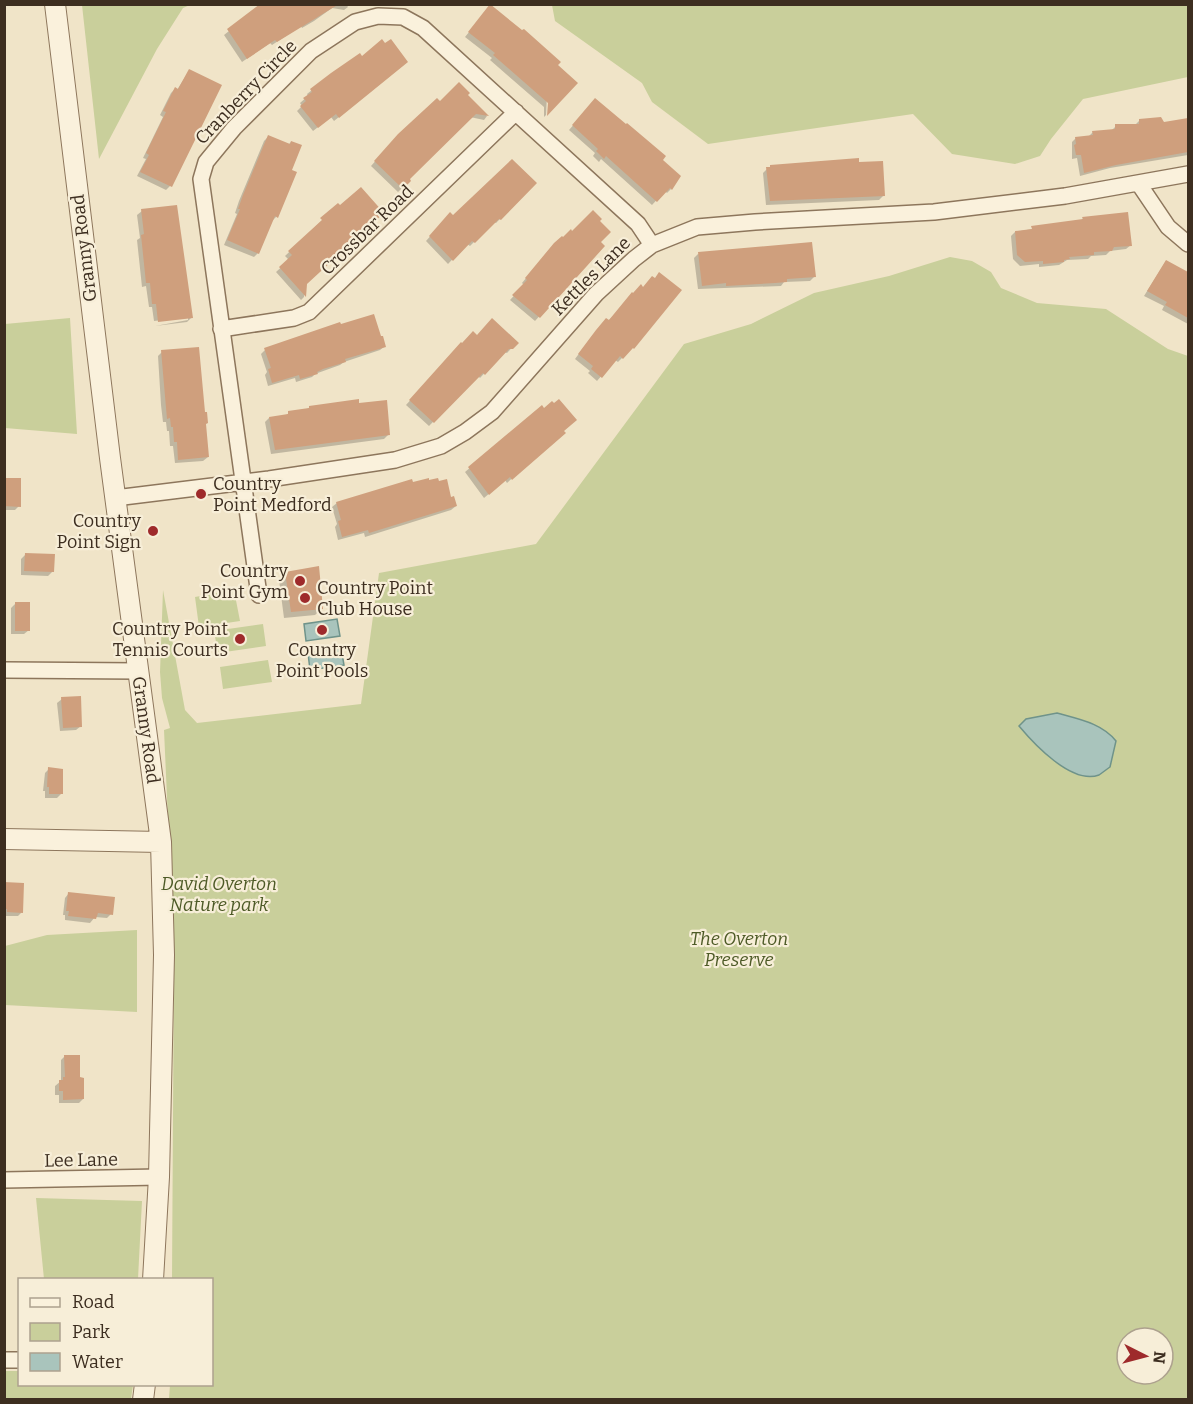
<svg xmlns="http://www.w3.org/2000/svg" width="1193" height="1404" font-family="Bitter,serif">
<rect width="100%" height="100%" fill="#f0e4c8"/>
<path fill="#c9cf9b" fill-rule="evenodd" d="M82 5H190L183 8 157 49 99 159Z
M552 5H1188V77L1083 99 1051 139 1040 156 1015 164 952 154 913 114 708 144 652 102 642 83 555 21Z
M950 257 972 261 991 272 1001 288 1037 303 1106 309 1168 349 1188 356V1399H169L170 1385 212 1384V1280L172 1279 174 954 164 730 170 728 162 698 160 672 163 590 185 710 197 723 361 704 379 573 536 544 684 344 751 324 814 293 889 276ZM1127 1338H1163V1374H1127Z
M70 318 77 434 5 428V324Z
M234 590 240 621 199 627 195 597Z
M263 624 266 646 218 653 214 631Z
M268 660 272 682 223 689 220 667Z
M137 930V1012L5 1005V946L47 935Z
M36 1198 142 1201 138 1279H44Z
M5 1371H19L20 1384 133 1385 131 1399H5Z"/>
<path fill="#a9c4bc" stroke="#6f938a" stroke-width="1.5" d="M337 619 340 636 306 641 304 624Z
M341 648 344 665 310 670 308 653Z
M1057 713C1078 719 1102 723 1116 741L1110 767C1107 769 1102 773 1099 775 1072 785 1034 744 1019 726L1026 719Z"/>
<path fill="#0003" d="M263 4H346L348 7 344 10 332 8 314 21 302 28 301 26 272 45 270 43 242 62 224 35Z
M487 10 550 95H547L546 115 544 117V107L490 60 492 58 465 37Z
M402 66 334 121 331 117 313 131 297 111 302 106 300 103 308 96 307 94 332 74Z
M189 71 170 186 166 190 137 176 146 159 143 158 163 117 160 115 171 93 175 89 177 90Z
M466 95 487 116 484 120 470 117 407 180 409 181 398 192 371 166 394 140 440 103Z
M591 105 660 160 671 189 667 193 665 191 652 205 601 159 599 162 593 156 595 153 569 130Z
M1188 119V155L1110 168 1080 176 1077 158 1072 159V142L1076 138 1088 137 1093 132 1111 131 1116 126 1135 125 1139 121 1163 123Z
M268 137 288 145 291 142 290 171 276 217 272 221 258 253 254 257 224 245 237 214 235 213 239 201 264 141Z
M858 163 883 196 879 200 766 205 763 173 767 169Z
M535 183 496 223 494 222 470 246 467 244 448 264 426 241 450 214 453 217Z
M338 205 305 284 304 297 301 300 276 272 289 260 285 256Z
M142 211 191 318 187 322 155 326 188 320V317L154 321 152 307H149L146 286 142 287 137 240 140 238 137 215Z
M1083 218 1131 245 1126 249 1110 251 1106 255 1091 256 1088 259 1067 260 1059 265 1039 267V264L1020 266 1013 259 1011 236 1015 232 1081 221Z
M598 221 599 242 603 246 535 321 510 300 524 285 522 283 550 249Z
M698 254 814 277 810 281 784 282 781 286 698 289 694 258Z
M1166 261 1188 275V324L1162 310 1164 306 1144 296Z
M643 288 622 358 618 362 615 360 597 381 588 373 590 371 575 359 592 336Z
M477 337 516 343 507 353 504 352 480 378 478 376 429 426 406 405 461 344Z
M385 346 380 350 344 362 340 365 315 374 312 377 296 382 295 378 268 386 265 375 267 372 261 354 265 350Z
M162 352 205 425 208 457 203 461 175 463 173 446H170L169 431H167L166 422H163L161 405 158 356Z
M358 404 388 435 384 439 271 454 265 422 269 418 285 416 289 413 306 410 310 407Z
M554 405 575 420 507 483 505 480 484 498 465 472 542 407 544 410Z
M4 479 19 506 15 510H4Z
M450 498 456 506 451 510 365 537 364 533 338 540 335 527 337 524 332 507 337 503Z
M26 554 53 571 48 576 21 575V559Z
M285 573 322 608 315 615 284 618 279 580Z
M16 603 29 630 24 634H11V608Z
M62 699 81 726 76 730 60 731 57 703Z
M49 769 61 794 57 798H45V791H43L45 773Z
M4 884 22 912 18 916H4Z
M69 893 111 914 107 918 95 917 90 923 65 920V915H63L65 898Z
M65 1056 79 1079 83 1099 79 1103H59V1095H55V1086L61 1081V1060Z"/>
<path fill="#cf9f7d" d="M260 4H339L277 42 275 40 247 59 227 29Z
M490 4 522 30 524 29 561 62 558 65 578 83 547 116 548 103 493 55 495 53 468 32Z
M382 39 385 43 391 39 408 62 339 118 336 114 318 128 300 106 306 101 303 98 312 92 310 89 331 73 360 53 362 56Z
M189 69 222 85 172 187 140 172 149 155 146 153 166 112 163 111 175 87 178 89Z
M459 82 470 93 468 95 489 116 476 114 410 179 411 181 403 189 374 161 398 134 437 98 440 101Z
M595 98 626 124 627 123 666 156 663 160 681 176 672 190 670 188 657 202 606 156 604 159 596 151 598 149 572 125Z
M1161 117 1164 122 1188 118V152L1116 165 1084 173 1081 155H1076L1074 145 1076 144 1075 137 1093 135 1092 131 1115 129V124H1139V119Z
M268 135 290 144 291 141 302 145 292 170 297 172 278 218 275 216 259 254 227 240 240 209H238L243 195Z
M859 158V162L883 161 885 196 770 201 766 167H770V165Z
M512 159 537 183 501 220 499 219 475 243 472 241 453 261 429 236 450 212 453 215Z
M361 187 384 213 307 284 306 297 279 267 292 255 288 251 322 220 320 218 338 203 340 205Z
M177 205 193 318 158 322 156 304H152L150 283H146L141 235 144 234 141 209Z
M593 210 602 219 600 221 611 232 601 242 605 246 540 318 512 295 527 280 525 278 554 243 562 236 563 237 571 229 572 231Z
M1128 212 1132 246 1114 247 1112 251 1094 252V255L1069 257 1070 259 1064 260V262L1043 264V261L1025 262 1017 255 1015 231 1032 229 1031 226 1083 219 1082 217Z
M812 242 816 277 787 279V282L775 283 726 286V283L702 286 698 252Z
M1166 260 1188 272V318L1165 305 1167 302 1147 291Z
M659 272 682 290 634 349 633 348 623 359 620 356 602 378 591 369 593 366 578 354 596 330 606 318 609 320 632 292 633 293 641 284 643 287 652 276 655 278Z
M374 314 381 336H383L386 347 345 359 346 362 323 369 317 372 318 374 300 379 299 375 272 383 268 369 271 368 264 348 340 322 341 324Z
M492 318 519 343 513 349H509L485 375 483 373 434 423 409 400 461 342 462 343 473 331 477 335Z
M199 347 205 412H207L208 423 206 424 209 457 178 460 177 442H174L173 427H171L170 418 167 419 161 350Z
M359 399V403L387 400 390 435 275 450 269 417 288 414V411L309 408V406Z
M559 399 577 420 564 431 566 433 520 473 512 480 510 477 489 495 468 467 542 405 544 408 552 401 554 403Z
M4 478H21V507L4 506Z
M429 478V480L438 478 439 481 447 479 451 497 454 496 457 506 369 533 368 530 342 537 338 521 341 520 336 502 412 479 413 482Z
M25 553 55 554 54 572 24 571Z
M319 566 323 609 291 612 285 572Z
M15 602H30V631H15Z
M81 696 82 727 63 728 61 697Z
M48 767 63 769V794H49V787H47Z
M4 882 24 883 23 913 7 912V909H4Z
M68 892 115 897 113 915 98 913 96 919 68 916 69 911H66Z
M64 1055H80V1077L84 1078V1099L63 1100V1091H59V1080H63V1077H65Z"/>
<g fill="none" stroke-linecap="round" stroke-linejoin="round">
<g stroke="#8d765c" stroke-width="18">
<path id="minor" d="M1139 184 1168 227 1188 244
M221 329 294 318 309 312 516 112
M115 498 269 479 395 460 441 446 465 432 492 412 596 294 634 259 652 245 697 227 755 222 934 212 1065 196 1188 174
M259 595 201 179 206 162 234 128 311 51 355 22 378 16 403 17 423 28 638 224 652 245
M4 670 138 671
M4 1180 159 1177
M4 1360H20"/>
</g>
<g stroke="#8d765c" stroke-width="22">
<path id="tertiary" d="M55 4 110 458 161 842 164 955 159 1177 153 1280
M4 839 161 842
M143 1400 145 1384"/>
</g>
<use href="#minor" stroke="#faf1dc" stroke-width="15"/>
<use href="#tertiary" stroke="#faf1dc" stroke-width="20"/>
</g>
<g fill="#9e2a2b" stroke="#f7eed8" stroke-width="2">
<circle cx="201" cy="494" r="6"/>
<circle cx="153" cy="531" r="6"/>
<circle cx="300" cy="581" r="6"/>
<circle cx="305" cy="598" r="6"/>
<circle cx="322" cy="630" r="6"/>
<circle cx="240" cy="639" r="6"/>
</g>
<g text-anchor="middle" stroke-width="4.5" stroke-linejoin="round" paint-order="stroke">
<g font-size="18" fill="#3d2e20" stroke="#f7eed8">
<text transform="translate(246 92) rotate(-46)" y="6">Cranberry Circle</text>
<text transform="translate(367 230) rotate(-44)" y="6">Crossbar Road</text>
<text transform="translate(84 248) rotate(-97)" y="6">Granny Road</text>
<text transform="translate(591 276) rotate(-45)" y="6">Kettles Lane</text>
<text transform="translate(146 730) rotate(82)" y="6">Granny Road</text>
<text transform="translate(81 1160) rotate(-1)" y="6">Lee Lane</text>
</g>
<g font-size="18" fill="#3d2e20" stroke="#f7eed8" text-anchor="end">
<text x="213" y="490" text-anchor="start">Country<tspan x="213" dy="21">Point Medford</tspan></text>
<text x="141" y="527">Country<tspan x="141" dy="21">Point Sign</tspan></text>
<text x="288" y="577">Country<tspan x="288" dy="21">Point Gym</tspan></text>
<text x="317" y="594" text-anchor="start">Country Point<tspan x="317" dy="21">Club House</tspan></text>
<text x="228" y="635">Country Point<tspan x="228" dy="21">Tennis Courts</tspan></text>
<text x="322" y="656" text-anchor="middle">Country<tspan x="322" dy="21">Point Pools</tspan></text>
</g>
<g font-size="18" font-style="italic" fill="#4d5a26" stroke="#f7eed8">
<text x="219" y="890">David Overton<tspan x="219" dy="21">Nature park</tspan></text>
<text x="739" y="945">The Overton<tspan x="739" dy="21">Preserve</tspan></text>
</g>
</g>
<rect width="1193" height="1404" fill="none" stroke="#3d2e20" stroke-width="12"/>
<rect x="18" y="1278" width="195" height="108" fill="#f7eed8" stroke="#ada18e" stroke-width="1.5"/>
<rect x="30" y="1298" width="30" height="9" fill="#faf1dc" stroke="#ada18e" stroke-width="1.5"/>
<text x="72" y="1308" font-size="18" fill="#3d2e20">Road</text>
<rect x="30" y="1323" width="30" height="18" fill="#c9cf9b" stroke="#ada18e" stroke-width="1.5"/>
<text x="72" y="1338" font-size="18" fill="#3d2e20">Park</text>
<rect x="30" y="1353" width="30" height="18" fill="#a9c4bc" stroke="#ada18e" stroke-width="1.5"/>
<text x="72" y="1368" font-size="18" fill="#3d2e20">Water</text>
<g transform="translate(1145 1356) rotate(96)"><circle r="28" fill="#f7eed8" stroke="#ada18e" stroke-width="1.5"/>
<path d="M0-4.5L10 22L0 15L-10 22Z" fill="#9e2a2b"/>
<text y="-9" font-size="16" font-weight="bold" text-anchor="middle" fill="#3d2e20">N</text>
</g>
</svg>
